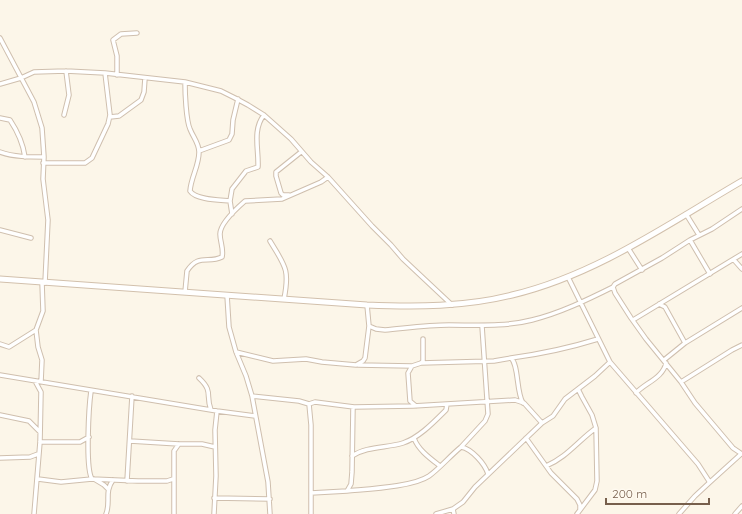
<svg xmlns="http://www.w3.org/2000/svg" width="742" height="514" font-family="Quicksand,sans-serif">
<rect width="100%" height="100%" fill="#fcf6e9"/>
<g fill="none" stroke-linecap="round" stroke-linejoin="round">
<g stroke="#cfbfae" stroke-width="5.5">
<path id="minor" d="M0 38 34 102 42 128 44 157 43 179 48 220 45 283
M117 75V56L113 40 121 34 137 33
M185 82C185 92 186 120 190 129 193 137 199 143 199 152 199 166 191 177 190 191 196 200 220 200 230 201
M0 84 21 78 34 72 66 71 105 73 185 82 221 91 235 98 248 105 264 115 291 139 311 162 328 177 372 226 391 245 403 259 452 305
M64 115 69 95 66 71
M110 117 119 116 141 100 144 92 145 78
M0 118 10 120C18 132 23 143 25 157
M199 151 229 140 232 134 233 120 238 99
M0 152C14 157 29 157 44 157
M43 163H85L92 158 108 124 110 115 105 73
M289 195H283L281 193 276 176V172L301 152
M742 209 712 229 690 240 662 258 615 284 613 287 615 293 631 318 646 339 681 382 695 403 733 448 742 454
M232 214 230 201 232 189 246 171 258 167C259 150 252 130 264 115
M686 214 699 235
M0 230 31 238
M690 240 710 274
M270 241C285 266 290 269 284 299
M628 248 642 270
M734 260 742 269
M568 277 610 362 698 464 709 481V483L695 496 679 514
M185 292 187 271C199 253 208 264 222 257 224 249 220 242 220 234 220 224 237 208 245 201L282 199 321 182 328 177
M227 295 229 327 236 352 246 376 252 396 268 482 270 514
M659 304 665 307 685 343
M633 320 742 254
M369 326 376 329 385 330C407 328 428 325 449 325 477 325 505 327 532 320 560 313 587 300 613 287
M0 344 9 347 36 330
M236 352 273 361 306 359 322 362 356 365 363 361 365 358 369 326 367 305
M511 358C541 354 569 348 598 339
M664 360 685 343 742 308
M421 363 494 361 511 358C519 365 516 392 523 403
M358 365 412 366
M0 375 217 411 255 416
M199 378C214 392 205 395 211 410
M41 382 42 360 38 347 36 330 43 311 42 282
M681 382 732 350 742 345
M91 391C89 405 85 468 92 479
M636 393C645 383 663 378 666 363
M252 396 299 401 309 404 311 425V514
M309 404 315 402 354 407 413 406 515 400 524 403 542 423
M416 406 410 401 408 373 412 366 421 363 423 361V339
M0 415 29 421 40 432
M414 438C418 450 431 459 440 466
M526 438 551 473 577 499 580 505V509
M130 441 179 444H202L215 447
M40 442H80L89 437
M461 447 485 421 488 414 482 326
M352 456C367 446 387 448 403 443 418 438 432 424 443 413L446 410 447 404
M0 458 30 457 38 454
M546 466C566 458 579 440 596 428
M38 479 61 482 92 479 138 481H167L173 479
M94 479 104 485 108 489
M127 481 132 396
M709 483 741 454
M347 491C367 489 413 487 429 476 440 468 450 456 461 447 472 449 485 464 488 474
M311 493 347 491 351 484 352 472 353 407
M214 498 270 499
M34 514 40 442 41 392 35 381
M106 514C111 502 104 492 113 480
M174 514V451L179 444
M214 514 216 476 215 430 217 411
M436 514 453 509
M454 514 453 509 463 502 475 487 542 423 553 416 565 399 595 376 610 362
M577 514 595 490 597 481 596 428 592 415 582 397 578 389
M735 514 742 506"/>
</g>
<g stroke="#d2c0ac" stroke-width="7">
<path id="secondary" d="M0 279 367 305C416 307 465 307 512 295 596 275 668 224 742 181"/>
</g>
<use href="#minor" stroke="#fff" stroke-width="3.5"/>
<use href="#secondary" stroke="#fff" stroke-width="5"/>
</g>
<path d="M606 498v6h103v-6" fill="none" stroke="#775f4c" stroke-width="2"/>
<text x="612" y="498" font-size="12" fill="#775f4c" stroke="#fffaf0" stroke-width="3" paint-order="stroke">200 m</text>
</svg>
